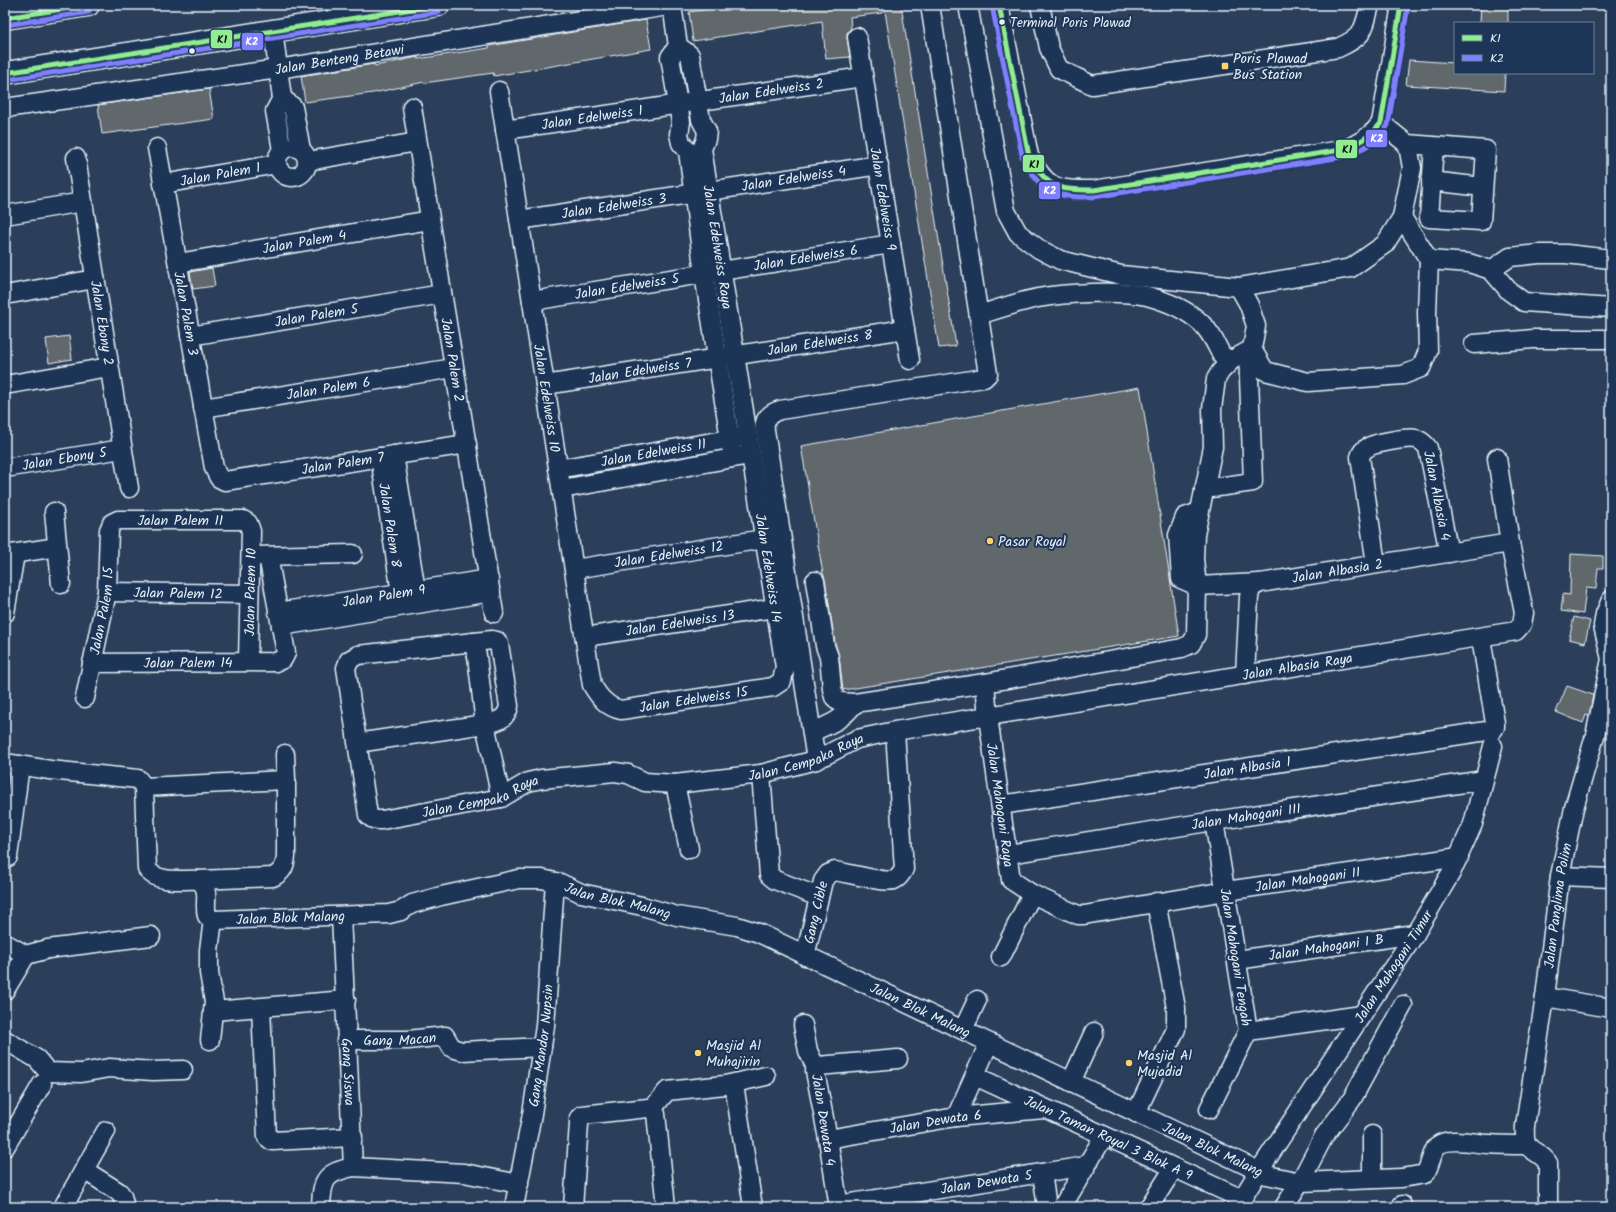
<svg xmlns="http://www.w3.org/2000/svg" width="1616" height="1212" font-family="Kalam,sans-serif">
<rect width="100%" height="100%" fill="#2b3f5b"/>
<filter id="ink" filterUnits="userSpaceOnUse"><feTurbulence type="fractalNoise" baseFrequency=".025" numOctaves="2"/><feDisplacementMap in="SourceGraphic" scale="8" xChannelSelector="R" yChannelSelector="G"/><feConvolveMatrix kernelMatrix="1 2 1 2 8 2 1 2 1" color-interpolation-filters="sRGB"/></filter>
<g filter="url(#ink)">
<path fill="#61676c" stroke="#e8f1f8" d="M736 5H882V13L850 17 851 28 847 33V38L850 57 826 59 822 21 693 41 689 12Z
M884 5H901L956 346 939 348Z
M1481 5H1508V23H1480Z
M646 20 651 49 494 76 493 73 424 83V82L373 93 305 102 301 76 374 64 375 66 418 57V59L489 48V46Z
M1409 60 1455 63V73H1505L1504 91 1406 85Z
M209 89 214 119 102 134 98 105Z
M212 268 215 286 193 289 190 272Z
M69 336 72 359 49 363 46 339Z
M1140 387 1179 636 843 690 839 656 835 643 825 579 823 574 801 446Z
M1571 554 1603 556V568H1598L1596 589 1586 588 1583 614 1561 611 1563 594 1570 595Z
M1574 617 1590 621 1585 643 1569 639Z
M1567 686 1593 695 1589 716 1586 715 1583 723 1556 712Z"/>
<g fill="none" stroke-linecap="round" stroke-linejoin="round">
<g stroke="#e8f1f8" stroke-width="21">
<g id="minor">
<path d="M672 5 678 46 670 57 681 122 679 134 681 143 688 151 704 274 733 458"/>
<path d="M968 5 1006 211 1018 233 1039 249 1060 260 1121 275 1239 287 1351 268 1385 244 1402 217 1412 168 1409 151 1407 144 1381 123"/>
<path d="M999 5 1029 156C1048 190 1055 190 1094 190L1347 149C1360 142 1372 136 1381 123L1401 5"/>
<path d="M1040 5 1049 48 1059 69 1092 85 1338 48C1364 36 1363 32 1370 5"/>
<path d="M273 31 282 98 275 111 282 150"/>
<path id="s1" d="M857 37 910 360"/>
<path id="s2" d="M499 91 592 685C599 697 607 707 621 710L773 687 782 681 785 667 702 149 706 139 707 131 701 120 690 55 678 46"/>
<path d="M282 98 293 107 301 150"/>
<path id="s3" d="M412 107 494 613"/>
<path id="s4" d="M5 108 278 69 674 5"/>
<path id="s5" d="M505 130 863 77"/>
<path d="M1407 144 1486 150 1481 221 1429 218 1434 146"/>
<circle cx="292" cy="162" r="15"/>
<path id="s6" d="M157 148 214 468 219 478 225 481 467 444"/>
<path id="s7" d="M76 158 129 488"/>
<path d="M308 161 417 142"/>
<path d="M1431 181 1483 187"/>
<path id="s8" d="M163 184 277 164"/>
<path d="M5 215 83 202"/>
<path d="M1402 217 1429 260 1469 263 1491 270 1510 257 1539 254H1566L1611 259"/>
<path id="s9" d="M519 220 879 165"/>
<path id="s10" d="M178 263 430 220"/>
<path d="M1491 270 1509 291 1524 302 1611 308"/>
<path d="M1239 287 1249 305 1256 326 1252 349 1265 371 1308 382 1403 375 1421 368 1428 351 1427 312 1429 260"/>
<path d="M5 295 95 279"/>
<path id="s11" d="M532 301 891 244"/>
<path d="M979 315C998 309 1018 302 1038 298 1065 293 1120 290 1147 296 1166 301 1186 309 1201 323 1211 332 1216 344 1222 356L1232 360"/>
<path id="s12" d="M190 336 442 294"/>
<path d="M1474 344 1533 339H1611"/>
<path d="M5 385 109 367"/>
<path id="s13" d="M545 385 905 329"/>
<path id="s14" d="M203 408 454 368"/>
<path d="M394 455 416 591"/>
<path id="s15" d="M380 457 401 593"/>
<path id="s16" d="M5 468 122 449"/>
<path id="s17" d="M558 469 741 437"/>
<path d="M562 489 744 456"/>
<path d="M1204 489 1253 482 1248 352"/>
<path d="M54 512 61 584"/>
<path d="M1199 512 1185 517 1178 535 1181 579 1197 586 1260 583"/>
<path d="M5 555 57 547"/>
<path d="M256 556 353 554"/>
<path id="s18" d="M1376 564 1360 457C1361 453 1363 450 1367 448 1373 443 1408 437 1416 439 1421 440 1425 444 1428 448L1449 553"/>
<path id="s19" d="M574 569 764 539"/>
<path d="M815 581 825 646 829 657 832 689 834 697 839 702 855 703 985 683 1182 648 1191 644 1196 635 1197 586 1194 559 1195 535 1213 447 1212 409 1216 379 1221 371 1232 360 1252 349"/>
<path id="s20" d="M107 592 249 594"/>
<path id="s21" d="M278 612 489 579"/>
<path d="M5 613 15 554"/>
<path d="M281 626 491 592"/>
<path id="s22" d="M585 637 774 608"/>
<path d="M473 642 477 656 485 724 501 798"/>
<path id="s23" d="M92 663 276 662 283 659 286 653 268 556"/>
<path id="s24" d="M1245 675 1249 597 1251 588 1260 583 1510 543"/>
<path id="s25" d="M985 683 988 717 1011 880 1032 894 1078 915H1084L1226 891 1459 857"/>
<path id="s26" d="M85 698 107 592 109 530 112 523 118 520H243L248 523 251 531 248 661"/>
<path d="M812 732C831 724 842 720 855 703"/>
<path id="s27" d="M357 743 485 724C497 722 507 719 509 706L499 644 497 641 492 640 358 655 349 660 346 668 368 815C372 820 376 820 382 820L501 798 528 782 541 779 615 772 628 774 645 782 675 784 761 774 816 760 857 739 895 731 1516 631 1522 624 1524 613 1510 543 1497 458"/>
<path d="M816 760 765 430C763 419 770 413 780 410L984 378 988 374 930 5"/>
<path id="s28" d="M5 763 50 770 138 779 144 787 147 869C157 884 182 879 198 880 212 890 203 901 207 916L213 920 389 914 401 911 412 904 441 896 519 879H542L560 883 581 893 642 906 677 916 737 926 759 933 1267 1175 1300 1182 1402 1178 1425 1174C1430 1166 1432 1152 1437 1146 1448 1136 1476 1144 1489 1144 1501 1145 1514 1145 1526 1145"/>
<path d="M761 774 769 875 775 880 819 897"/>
<path d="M675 784 689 849"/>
<path d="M144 787 286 780 285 754"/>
<path id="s29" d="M1001 805 1493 730 1495 727V723L1481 638"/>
<path id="s30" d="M1008 854 1214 821 1484 780"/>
<path d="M8 857 20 765"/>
<path d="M1560 876 1611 878"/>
<path d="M198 880 273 877C282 872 285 867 286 856V780"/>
<path id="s31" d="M341 916 353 1167"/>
<path d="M5 943 26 955 5 990"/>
<path d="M26 955 48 949 151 936"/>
<path id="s32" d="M805 956 823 881 828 874 835 871C847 873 883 883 894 880 899 878 902 873 904 869L895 731"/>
<path d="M1001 957 1032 894"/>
<path id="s33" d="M1237 960 1415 934"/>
<path d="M1545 997 1611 1008"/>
<path d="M261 1008 267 1137 272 1141 353 1137"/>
<path d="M213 1011 346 1000"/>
<path d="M803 1025 808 1051 816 1068"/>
<path d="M963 1030 977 1000"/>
<path d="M1248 1031 1362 1015"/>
<path d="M5 1040 37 1059 48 1072 81 1073 109 1068 153 1071 183 1070"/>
<path d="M210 1040 214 1002 209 973V950L213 920"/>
<path id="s34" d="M346 1040H408L445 1036 452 1048 462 1051 542 1047"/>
<path id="s35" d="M975 1076 1242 1199"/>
<path d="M1071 1082 1094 1032"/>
<path d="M734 1084 753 1207"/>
<path d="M652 1109 667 1091 725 1085 766 1076"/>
<path d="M1209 1109 1248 1031 1214 821"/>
<path d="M1136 1113 1176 1029V1008L1156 902"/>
<path d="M956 1117 989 1043"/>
<path id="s36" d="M828 1139 956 1117 1044 1109"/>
<path d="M5 1147 42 1084"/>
<path d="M84 1170 119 1192 122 1196 125 1207"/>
<path d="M1042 1173 1047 1207"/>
<path d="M1372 1179V1135"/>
<path id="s37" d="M838 1205 1086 1166"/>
<path d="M63 1207 106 1131"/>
<path d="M321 1207C322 1179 325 1173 353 1167L464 1173 519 1184"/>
<path id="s38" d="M514 1207 532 1114 545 1026 555 882"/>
<path d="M573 1207 579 1124V1118L582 1115 648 1108 652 1109 656 1114 666 1207"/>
<path d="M839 1207 828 1139 815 1071 816 1068 818 1066 898 1059"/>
<path d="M1062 1207 1104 1136"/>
<path d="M1149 1207 1174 1168"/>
<path id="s39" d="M1237 1207 1259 1171 1415 934 1451 873 1473 824 1493 746"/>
<path d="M1284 1207 1300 1182 1324 1136 1352 1099 1403 1005"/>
<path d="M1402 1207V1205"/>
<path id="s40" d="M1549 1207 1548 1201V1163C1536 1146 1523 1156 1525 1126L1545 997 1560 876 1574 808 1595 736 1611 659 1603 626 1605 614 1611 600"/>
</g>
</g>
<g stroke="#e8f1f8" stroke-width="25">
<path id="major" d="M5 18 88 5
M5 73 438 5"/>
</g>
<use href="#minor" stroke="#1d3557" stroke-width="18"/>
<use href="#major" stroke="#1d3557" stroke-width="22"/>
<g stroke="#1d3557" stroke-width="8">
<path id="bus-1" d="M999 5 1029 156C1048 189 1057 190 1094 190L1347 149C1360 142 1372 135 1381 123L1401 5
M5 18 88 5
M5 73 438 5"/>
</g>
<g stroke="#1d3557" stroke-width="8">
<path id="bus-2" d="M992 6 1023 160C1044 195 1054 197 1094 197L1348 156C1363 150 1380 139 1388 125L1408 6
M6 25 89 12
M6 80 439 12"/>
</g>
<use href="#bus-1" stroke="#90ee90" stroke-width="5"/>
<use href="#bus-2" stroke="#8080ff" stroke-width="5"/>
</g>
</g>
<g fill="#e8f1f8" stroke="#1d3557" stroke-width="1.5">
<circle cx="1002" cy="22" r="3.5"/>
<circle cx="192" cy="51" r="3.5"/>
</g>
<g fill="#ffd166" stroke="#1d3557" stroke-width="1.5">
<rect x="1221" y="62" width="8" height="8" rx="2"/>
<circle cx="990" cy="541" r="4"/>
<circle cx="698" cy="1053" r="4"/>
<circle cx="1129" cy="1063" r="4"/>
</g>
<g text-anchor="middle" stroke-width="4" stroke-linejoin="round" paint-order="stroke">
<g font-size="13" fill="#e8f1f8" stroke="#1d3557" text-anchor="start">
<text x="1010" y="27">Terminal Poris Plawad</text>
</g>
<g font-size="14" fill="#e8f1f8" stroke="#1d3557" text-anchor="start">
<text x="1233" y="63">Poris Plawad<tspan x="1233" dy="16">Bus Station</tspan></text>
<text x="998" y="546">Pasar Royal</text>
<text x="706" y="1050">Masjid Al<tspan x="706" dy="16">Muhajirin</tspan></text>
<text x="1137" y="1060">Masjid Al<tspan x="1137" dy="16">Mujadid</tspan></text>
</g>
<g font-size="14" fill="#e8f1f8" stroke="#1d3557">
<text dy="5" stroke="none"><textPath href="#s4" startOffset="338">Jalan Benteng Betawi</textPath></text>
<text dy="5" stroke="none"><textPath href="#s5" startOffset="269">Jalan Edelweiss 2</textPath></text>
<text dy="5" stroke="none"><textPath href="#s5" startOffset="88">Jalan Edelweiss 1</textPath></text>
<text dy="5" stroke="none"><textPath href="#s8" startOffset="58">Jalan Palem 1</textPath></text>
<text dy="5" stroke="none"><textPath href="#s9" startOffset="278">Jalan Edelweiss 4</textPath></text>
<text dy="5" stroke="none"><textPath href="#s1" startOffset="164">Jalan Edelweiss 9</textPath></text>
<text dy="5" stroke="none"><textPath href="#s9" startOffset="96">Jalan Edelweiss 3</textPath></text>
<text dy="5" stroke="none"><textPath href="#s10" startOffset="128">Jalan Palem 4</textPath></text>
<text transform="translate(718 247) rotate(81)" y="5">Jalan Edelweiss Raya</text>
<text dy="5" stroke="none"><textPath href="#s11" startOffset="277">Jalan Edelweiss 6</textPath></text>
<text dy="5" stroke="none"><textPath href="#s11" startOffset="96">Jalan Edelweiss 5</textPath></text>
<text dy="5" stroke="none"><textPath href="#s6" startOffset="168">Jalan Palem 3</textPath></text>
<text dy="5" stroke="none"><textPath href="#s12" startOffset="128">Jalan Palem 5</textPath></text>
<text dy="5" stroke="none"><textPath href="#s7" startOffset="167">Jalan Ebony 2</textPath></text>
<text dy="5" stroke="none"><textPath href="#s13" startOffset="278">Jalan Edelweiss 8</textPath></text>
<text dy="5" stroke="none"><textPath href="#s3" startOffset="256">Jalan Palem 2</textPath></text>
<text dy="5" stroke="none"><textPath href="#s13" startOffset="96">Jalan Edelweiss 7</textPath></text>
<text dy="5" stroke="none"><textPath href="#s14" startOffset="127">Jalan Palem 6</textPath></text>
<text dy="5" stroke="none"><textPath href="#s2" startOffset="311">Jalan Edelweiss 10</textPath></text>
<text dy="5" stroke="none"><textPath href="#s17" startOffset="97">Jalan Edelweiss 11</textPath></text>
<text dy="5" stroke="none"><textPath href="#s16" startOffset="60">Jalan Ebony 5</textPath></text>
<text dy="5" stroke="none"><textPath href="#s6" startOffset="462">Jalan Palem 7</textPath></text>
<text dy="5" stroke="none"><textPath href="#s18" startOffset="234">Jalan Albasia 4</textPath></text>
<text dy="5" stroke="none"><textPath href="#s26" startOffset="247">Jalan Palem 11</textPath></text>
<text dy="5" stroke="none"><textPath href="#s15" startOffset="69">Jalan Palem 8</textPath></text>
<text dy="5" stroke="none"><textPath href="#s19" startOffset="96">Jalan Edelweiss 12</textPath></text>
<text transform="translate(769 568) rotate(81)" y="5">Jalan Edelweiss 14</text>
<text dy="5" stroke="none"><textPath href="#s24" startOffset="176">Jalan Albasia 2</textPath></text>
<text transform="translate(250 592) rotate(-89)" y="5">Jalan Palem 10</text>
<text dy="5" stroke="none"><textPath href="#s20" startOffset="71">Jalan Palem 12</textPath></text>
<text dy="5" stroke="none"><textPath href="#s21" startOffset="107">Jalan Palem 9</textPath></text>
<text dy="5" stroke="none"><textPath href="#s26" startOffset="89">Jalan Palem 15</textPath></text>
<text dy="5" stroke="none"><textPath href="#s22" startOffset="96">Jalan Edelweiss 13</textPath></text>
<text dy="5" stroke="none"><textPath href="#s23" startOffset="96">Jalan Palem 14</textPath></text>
<text dy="5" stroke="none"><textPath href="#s27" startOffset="1489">Jalan Albasia Raya</textPath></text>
<text dy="5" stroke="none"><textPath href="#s2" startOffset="714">Jalan Edelweiss 15</textPath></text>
<text dy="5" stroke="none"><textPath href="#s27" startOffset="988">Jalan Cempaka Raya</textPath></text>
<text dy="5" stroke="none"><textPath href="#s29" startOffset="249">Jalan Albasia 1</textPath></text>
<text dy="5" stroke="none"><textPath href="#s27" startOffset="653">Jalan Cempaka Raya</textPath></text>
<text dy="5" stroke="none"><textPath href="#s25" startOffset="123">Jalan Mahogani Raya</textPath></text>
<text dy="5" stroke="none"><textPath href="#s30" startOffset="241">Jalan Mahogani III</textPath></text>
<text dy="5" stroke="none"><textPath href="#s25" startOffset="507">Jalan Mahogani II</textPath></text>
<text dy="5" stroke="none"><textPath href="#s28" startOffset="740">Jalan Blok Malang</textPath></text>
<text dy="5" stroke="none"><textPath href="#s40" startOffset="314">Jalan Panglima Polim</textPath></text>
<text dy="5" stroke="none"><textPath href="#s32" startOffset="45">Gang Cible</textPath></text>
<text dy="5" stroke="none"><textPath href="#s28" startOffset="404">Jalan Blok Malang</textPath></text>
<text dy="5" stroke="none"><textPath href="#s33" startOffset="90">Jalan Mahogani I B</textPath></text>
<text transform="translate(1236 957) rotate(81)" y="5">Jalan Mahogani Tengah</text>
<text dy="5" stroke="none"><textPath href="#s39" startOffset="287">Jalan Mahogani Timur</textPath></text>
<text dy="5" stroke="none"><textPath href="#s28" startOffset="1064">Jalan Blok Malang</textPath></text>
<text dy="5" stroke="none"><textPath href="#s34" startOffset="54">Gang Macan</textPath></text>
<text dy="5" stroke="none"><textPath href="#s38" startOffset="164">Gang Mandor Nupsin</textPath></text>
<text dy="5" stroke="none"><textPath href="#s31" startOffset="156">Gang Siswa</textPath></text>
<text transform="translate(824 1120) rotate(81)" y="5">Jalan Dewata 4</text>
<text dy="5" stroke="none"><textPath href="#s36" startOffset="109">Jalan Dewata 6</textPath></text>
<text dy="5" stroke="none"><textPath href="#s35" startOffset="147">Jalan Taman Royal 3 Blok A 9</textPath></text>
<text dy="5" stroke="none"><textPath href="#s28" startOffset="1388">Jalan Blok Malang</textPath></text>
<text dy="5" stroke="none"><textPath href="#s37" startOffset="150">Jalan Dewata 5</textPath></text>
</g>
</g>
<g stroke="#1d3557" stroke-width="1.5">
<rect x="210" y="29" width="23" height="20" rx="4" fill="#90ee90"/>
<rect x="241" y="32" width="23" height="19" rx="4" fill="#8080ff"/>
<rect x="1365" y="129" width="23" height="19" rx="4" fill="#8080ff"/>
<rect x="1335" y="139" width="23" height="20" rx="4" fill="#90ee90"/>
<rect x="1022" y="154" width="23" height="19" rx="4" fill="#90ee90"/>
<rect x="1038" y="181" width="23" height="19" rx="4" fill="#8080ff"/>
</g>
<g font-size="11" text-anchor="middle" font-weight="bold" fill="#fff">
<text x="252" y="45">K2</text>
<text x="1377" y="142">K2</text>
<text x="1050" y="194">K2</text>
</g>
<g font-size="11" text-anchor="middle" font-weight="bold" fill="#111">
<text x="222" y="43">K1</text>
<text x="1347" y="153">K1</text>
<text x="1034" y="168">K1</text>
</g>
<rect width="1616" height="1212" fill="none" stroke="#1d3557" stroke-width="20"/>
<rect x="10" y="10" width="1596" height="1192" fill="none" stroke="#e8f1f8" stroke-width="1.5" filter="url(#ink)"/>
<rect x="1454" y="22" width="140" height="52" fill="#1d3557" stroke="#6e8097"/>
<rect x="1462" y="35" width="20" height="6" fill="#90ee90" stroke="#6e8097"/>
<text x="1490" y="42" font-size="12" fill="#e8f1f8">K1</text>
<rect x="1462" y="55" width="20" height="6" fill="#8080ff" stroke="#6e8097"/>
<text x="1490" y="62" font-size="12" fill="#e8f1f8">K2</text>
</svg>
